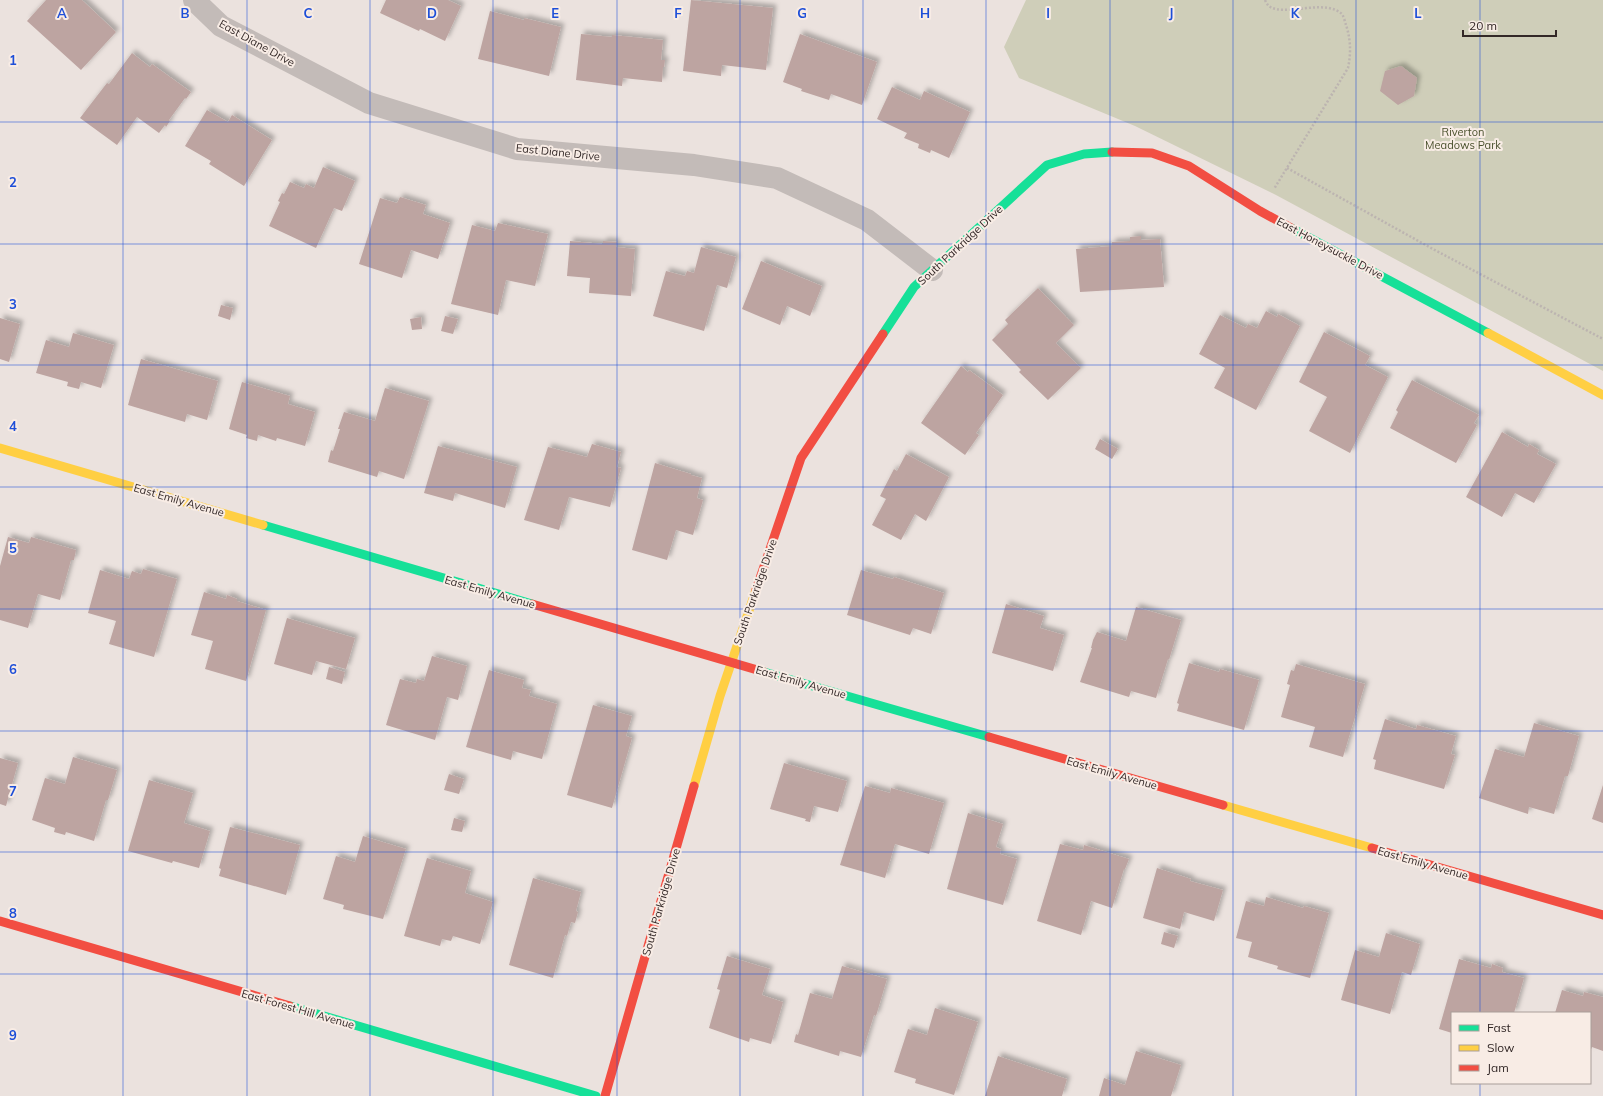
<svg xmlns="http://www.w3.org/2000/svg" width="1603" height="1096" font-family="Mulish,sans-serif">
<defs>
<filter id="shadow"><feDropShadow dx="3.5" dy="-3.5" stdDeviation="2" flood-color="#0004"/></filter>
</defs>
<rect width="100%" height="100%" fill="#ebe2de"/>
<path fill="#cfceb9" d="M1026 0H1603V371L1276 195 1135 126 1019 78 1004 47Z"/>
<path fill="#bda4a1" filter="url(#shadow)" d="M46 0H82L116 32 81 70 27 21Z
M386 0H448L461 6 445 41 420 29 419 31 380 13Z
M691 0 773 8 766 70 722 65 721 76 683 71Z
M490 11 524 20V18L561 27 549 76 478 59Z
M581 34 612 37V35L663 40 661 60H665L664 67H663L662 82 623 78 622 86 576 80Z
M800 34 877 62 862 105 831 94 829 100 801 91 802 89 783 82Z
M132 53 150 67 152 64 191 92 186 99 185 98 169 120 170 121 166 127 165 125 159 133 137 117 117 145 80 118 107 83 109 84Z
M1401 66 1417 78 1414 96 1398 105 1380 91 1385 71Z
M892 87 920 100 924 91 970 112 949 158 931 150 930 153 918 148 919 144 904 138 907 133 877 119Z
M207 110 228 122 232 115 272 140 244 186 209 164 211 161 185 146Z
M323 167 355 181 342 211 334 208 316 248 269 226 280 202 278 201 282 193 284 194 290 182 304 188 306 184 314 188Z
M400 197 426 205 423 214 450 223 438 259 411 250 402 278 359 264 380 198 397 203Z
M498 223 548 234 535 286 506 280 498 315 451 304 472 225 495 231Z
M1141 236V240L1160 239 1164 287 1080 292 1076 249 1112 246V242L1130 241V237Z
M570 241 603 244V241L617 242 616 247 635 249 631 296 589 293 590 278 567 276Z
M701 247 736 257 727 288 717 285 704 331 653 316 666 271 685 276 687 271 694 273Z
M761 261 822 286 810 316 787 306 780 325 742 309Z
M1038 288 1074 325 1056 343 1081 368 1048 400 1019 372 1021 370 992 340 1008 324 1005 320Z
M221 305 233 308 230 320 218 316Z
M1266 311 1277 317 1278 314 1300 326 1256 410 1214 388 1225 368 1199 354 1220 315 1246 328 1248 324 1257 328Z
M445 316 458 319 453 334 441 331Z
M421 317 422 329 412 330 410 319Z
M0 318 20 324 9 362 0 359Z
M1324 332 1370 356 1365 365 1388 377 1350 453 1309 431 1327 397 1299 382Z
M73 333 114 345 101 388 81 382 79 389 67 386 68 382 36 373 46 340 69 347Z
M141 359 218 381 207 420 187 414 185 422 128 405Z
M961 366 968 372 969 370 1003 395 976 433 979 435 965 455 921 423Z
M1412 380 1479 415 1474 423 1477 425 1456 463 1390 428 1398 412 1396 410Z
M242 382 290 396 288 404 315 412 305 446 277 438 276 441 258 435 257 441 246 438 247 435 229 429Z
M385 388 429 401 404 479 379 471 377 477 328 462 331 450 333 451 340 429H338L344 412 375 421Z
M1502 432 1528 447 1529 444 1539 450 1537 454 1556 464 1534 503 1515 493 1502 517 1466 497Z
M1100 439 1118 449 1112 459 1095 449Z
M592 444 621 452 617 467 621 468 610 507 569 497 559 530 524 520 548 447 587 457Z
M438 446 517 467 505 508 455 493 453 501 424 493Z
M906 454 949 477 926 521 915 514 901 540 872 525 886 499 880 496 894 469 897 471Z
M655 463 691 474V475L702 478 697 498 703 500 693 535 676 530 667 560 632 550Z
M8 537 29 543 31 537 76 550 74 560H71L60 600 38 594 28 628 0 620V566Z
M143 569 177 579 154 657 109 644 116 621 88 613 100 570 129 579 132 571 141 574Z
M861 570 893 579 894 577 944 593 931 634 913 628 910 635 847 615Z
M204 592 226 599 227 595 237 599V601L266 610 246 681 205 669 213 641 191 635Z
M1006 604 1044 616 1040 628 1064 635 1053 671 992 653Z
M1136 607 1181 620 1169 660 1168 659 1156 698 1131 691 1129 697 1080 682 1092 648H1091L1093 640 1097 632 1126 641Z
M287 618 355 638 346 669 316 661 312 675 274 664Z
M432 656 467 666 458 700 447 697 435 740 386 725 400 679 416 683 417 679 424 681Z
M1189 663 1219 672 1220 669 1259 680 1244 730 1177 711 1179 704 1177 703Z
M1296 664 1365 684 1343 757 1309 747 1315 727 1281 717 1290 685 1287 684 1291 670 1294 671Z
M329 667 345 672 342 684 326 679Z
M489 670 524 680 522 688 531 690 529 696 557 704 542 759 513 751 511 760 466 747Z
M593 705 632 716 626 736 632 738 612 808 567 795Z
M1385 719 1416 729 1417 725 1456 736 1451 754 1455 755 1444 789 1374 769 1376 760 1373 759Z
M1534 723 1579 736 1568 776H1565L1554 814 1529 807 1528 814 1479 798 1495 749 1524 757Z
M73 757 117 770 108 800H106L94 841 66 832 65 835 54 832 55 828 32 820 45 778 65 784Z
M0 758 18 763 6 806 0 804Z
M784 763 847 781 838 812 814 806 810 822 805 821 806 819 770 809Z
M449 774 464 779 459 794 444 790Z
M149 780 193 793 184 823 210 831 199 868 173 861 172 863 128 851Z
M1603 785V823L1592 819Z
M865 786 890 793 891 788 944 803 929 854 895 844 885 878 840 865Z
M968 813 1003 824 996 847 1001 849 1000 854 1017 859 1003 905 947 889Z
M454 818 465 821 462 832 451 830Z
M230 827 300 845 286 895 219 876 221 869 219 868Z
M363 836 406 849 383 919 343 909 344 905 323 899 336 856 355 862Z
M1060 844 1083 850 1084 845 1129 859 1125 869H1124L1112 908 1091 901 1081 935 1037 921Z
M427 858 471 871 465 893 493 902 480 944 453 936 451 941 442 939 440 946 404 936Z
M1157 868 1191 879 1190 881 1223 890 1214 921 1184 912 1180 929 1143 918Z
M533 878 581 892 576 911 578 912 575 923 571 922 567 936 565 935 553 978 509 965Z
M1266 897 1303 908 1304 906 1329 913 1310 978 1277 969 1278 966 1248 957 1252 942 1236 938 1246 901 1264 906Z
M1164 932 1178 936 1174 948 1161 944Z
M1386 933 1420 944 1411 975 1402 972 1390 1014 1341 1000 1355 950 1379 957Z
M727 956 770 969 762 995 783 1002 771 1044 750 1038 749 1042 709 1028 720 990 717 989Z
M1459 959 1491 968 1492 964 1503 968 1502 972 1524 978 1514 1013H1452V1033L1439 1029Z
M842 966 887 979 876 1016 874 1015 861 1057 840 1051 839 1056 794 1042 796 1034 798 1035 810 993 832 999Z
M1562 990 1583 996 1584 992 1603 997V1051L1592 1047 1590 1052V1013H1555Z
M935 1008 978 1022 954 1095 915 1083 916 1079 894 1072 908 1029 927 1035Z
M1136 1051 1181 1065 1171 1096H1099L1104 1078 1125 1085Z
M998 1056 1067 1079 1062 1096H985Z"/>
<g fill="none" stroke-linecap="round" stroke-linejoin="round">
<path stroke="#bcb4b0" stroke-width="2.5" stroke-dasharray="2 2" stroke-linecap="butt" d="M1265 0C1267 5 1270 8 1276 9 1294 13 1327 0 1342 14 1344 17 1345 22 1346 25 1351 40 1351 54 1348 68L1274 189
M1287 168 1431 248 1603 339"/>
<path stroke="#c3bbb8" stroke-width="22" d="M194 0 221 26 369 103 517 149 694 165 777 178 867 220 932 270"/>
<path stroke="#16e098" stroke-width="9" d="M1291 228 1488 333
M883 334 914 287 1047 165 1084 154 1112 152
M263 525 532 604
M764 672 989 737
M290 1006 596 1096"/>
<path stroke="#ffcf43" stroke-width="9" d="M1488 333 1603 395
M0 448 263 525
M694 786 720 696 756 590
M1223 805 1372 848"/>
<path stroke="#f24e42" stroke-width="9" d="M1112 152 1152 153 1189 166 1260 211 1291 228
M756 590 801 458 883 334
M532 604 764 672
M989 737 1223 805
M1372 848 1603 915
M0 921 290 1006
M605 1096 694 786"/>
</g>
<path fill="none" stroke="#1d4ed8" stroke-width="1" stroke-opacity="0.55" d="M123 0V1096M247 0V1096M370 0V1096M493 0V1096M617 0V1096M740 0V1096M863 0V1096M986 0V1096M1110 0V1096M1233 0V1096M1356 0V1096M1480 0V1013M0 122H1603M0 244H1603M0 365H1603M0 487H1603M0 609H1603M0 731H1603M0 852H1603M0 974H1603M1480 1083V1096"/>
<g text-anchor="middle" stroke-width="4" stroke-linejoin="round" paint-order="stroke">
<g font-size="11" fill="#332827" stroke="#f8ece5">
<text transform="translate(257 43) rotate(29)" y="4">East Diane Drive</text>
<text transform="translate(558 152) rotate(6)" y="4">East Diane Drive</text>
<text transform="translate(960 245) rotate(-43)" y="4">South Parkridge Drive</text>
<text transform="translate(1330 248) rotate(28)" y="4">East Honeysuckle Drive</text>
<text transform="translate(179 500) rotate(16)" y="4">East Emily Avenue</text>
<text transform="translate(490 592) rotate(16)" y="4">East Emily Avenue</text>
<text transform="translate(755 592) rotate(-71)" y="4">South Parkridge Drive</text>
<text transform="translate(801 682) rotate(16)" y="4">East Emily Avenue</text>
<text transform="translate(1112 773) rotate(16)" y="4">East Emily Avenue</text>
<text transform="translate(1423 863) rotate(16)" y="4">East Emily Avenue</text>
<text transform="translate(661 902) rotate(-74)" y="4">South Parkridge Drive</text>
<text transform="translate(298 1009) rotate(16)" y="4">East Forest Hill Avenue</text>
</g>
<g font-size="11" fill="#49502c" stroke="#f8ece5">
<text x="1463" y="136">Riverton<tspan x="1463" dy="13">Meadows Park</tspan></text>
</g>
</g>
<g font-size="13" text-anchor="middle" font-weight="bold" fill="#1d4ed8" stroke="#f8ece5" stroke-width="4" stroke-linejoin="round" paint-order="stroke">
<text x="62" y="18">A</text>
<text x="185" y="18">B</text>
<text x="308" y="18">C</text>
<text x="432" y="18">D</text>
<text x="555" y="18">E</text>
<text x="678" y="18">F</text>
<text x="802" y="18">G</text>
<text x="925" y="18">H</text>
<text x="1048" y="18">I</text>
<text x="1171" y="18">J</text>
<text x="1295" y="18">K</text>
<text x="1418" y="18">L</text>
<text x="13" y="65">1</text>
<text x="13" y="187">2</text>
<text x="13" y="309">3</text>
<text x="13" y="431">4</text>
<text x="13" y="553">5</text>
<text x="13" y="674">6</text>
<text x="13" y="796">7</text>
<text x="13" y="918">8</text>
<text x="13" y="1040">9</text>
</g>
<rect x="1451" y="1012" width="140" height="72" fill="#f8ece5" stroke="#a99e99"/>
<rect x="1459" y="1025" width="20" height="6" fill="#16e098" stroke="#a99e99"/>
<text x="1487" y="1032" font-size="12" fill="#332827">Fast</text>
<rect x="1459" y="1045" width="20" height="6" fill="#ffcf43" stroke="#a99e99"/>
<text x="1487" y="1052" font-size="12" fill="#332827">Slow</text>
<rect x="1459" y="1065" width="20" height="6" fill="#f24e42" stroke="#a99e99"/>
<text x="1487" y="1072" font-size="12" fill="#332827">Jam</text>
<path d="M1463 30v6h93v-6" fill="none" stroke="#332827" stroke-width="2"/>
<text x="1469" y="30" font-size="12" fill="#332827" stroke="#f8ece5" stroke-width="3" paint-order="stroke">20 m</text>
</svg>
